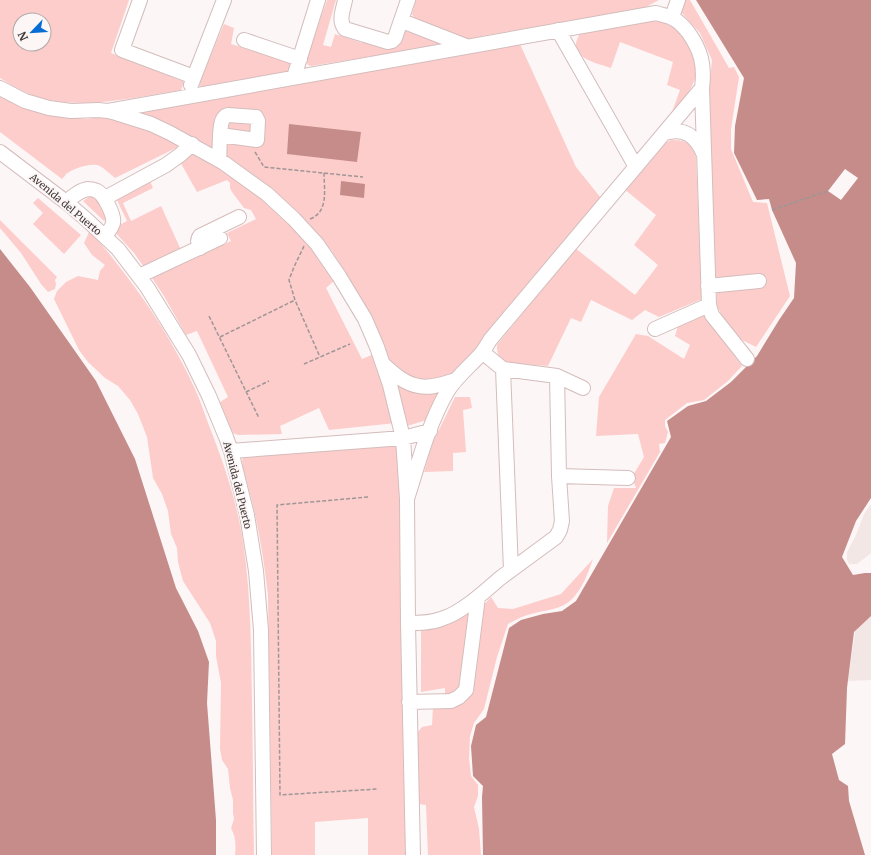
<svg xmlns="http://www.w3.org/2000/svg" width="871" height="855" font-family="Merriweather,serif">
<rect width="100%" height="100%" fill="#fcf6f6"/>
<path fill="#f3e7e6" d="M871 504V553L857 564H849L847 560V552L856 535 864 514Z
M871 609V680L848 681 856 625Z"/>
<path fill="#fdcdcb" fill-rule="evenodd" d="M0 0H129L111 53 184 82 181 90C137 97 85 110 41 98 26 94 13 86 0 78ZM20 20H44V44H20Z
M327 0H336L323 45 331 47 335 34 362 43 365 37 397 47 405 28 441 39 442 45 311 66 308 65 306 61Z
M416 0H659L644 8 482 36 468 40 414 18 412 14Z
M683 0H690L729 68 734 67 739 77 731 129V149L753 202 767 203 790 296 756 347 742 340 726 323 717 306 707 93 710 80 712 60 700 33 681 12V6Z
M655 20 665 23 676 29 691 44 696 65V77L691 88 684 99 672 112 680 90 667 85 673 62 620 42 611 68C594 62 564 57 581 32Z
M224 24 234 28 231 44 292 63 289 72 201 87 199 84Z
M519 42 576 167 601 198 459 368 449 376 438 381H426L406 375 391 362 385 351 371 318 351 281 342 267 331 250 318 235 290 207 132 111Z
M0 95 66 117 87 119 105 116 161 135 180 146 115 178C110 174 105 169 100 166 91 162 73 169 66 174 65 176 63 178 62 179L0 132Z
M671 140C687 140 690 143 696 157L702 299 659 317 645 310 632 320 591 300 581 322 571 318 548 366 505 363C498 358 497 353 497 345L575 248 635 295 658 265 634 245 656 215 624 189 663 144Z
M191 153 195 154C207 160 219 166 230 174 259 195 287 218 310 246 318 257 326 269 335 280L326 288 362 359 374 354 396 423 329 430 319 408 280 426 282 434 238 435 233 433 231 430 220 402 228 397 197 331 186 335 164 296 152 278 231 241 227 233 256 219 251 210 244 208 232 192 230 188V183L227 180 197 192 179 160Z
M150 181 153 188 123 203 131 221 161 206 181 250 144 267 134 253 112 229 127 221 116 198Z
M95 196H98L107 219 104 221 83 201 89 197Z
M38 198 81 235 64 254 33 224 43 213 33 203Z
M0 220 57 277 55 280 56 284 55 289 48 292 41 284 21 253 0 228Z
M89 232C100 242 109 253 118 265 148 303 175 345 195 389 200 400 204 412 208 423 223 461 237 501 243 542 251 594 251 648 252 701 253 753 253 804 254 855H235C236 846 236 837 231 828L234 819 233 813V800L230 788 228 769 222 760 220 749 221 683 216 656V641L210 623 183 581 178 562 177 548 171 534 168 511 162 494 153 478 147 437 138 414 130 400 118 386 105 378 88 362 79 350 54 299 57 291 66 282 78 276 98 280 100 271 105 265 92 255 84 243Z
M704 315 742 366 728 381 704 400 687 403 665 420V426L668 432 665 443 659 444 660 452 607 543 608 506 614 488H636L632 477 644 457 638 434 596 436 599 397 636 334 648 336 684 359 690 345 675 336 678 326Z
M393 378 440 388 442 394 430 419 407 426Z
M455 397H470L472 408 463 410 466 452 453 453V471L424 472 433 442Z
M394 445 398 448 400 454 407 855H368V818L315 822V855H272L268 596C264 559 258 522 248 486 246 476 239 463 244 453Z
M593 559C588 573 582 590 571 600 561 610 544 610 531 614 523 616 515 620 508 624L497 657 484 709 474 723 470 736 469 758 471 776 478 785V796L474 807 479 829 481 855H428L426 805 418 804 416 749 418 732 422 727 432 725 433 707 467 694 482 607 491 597 498 608 513 609 561 594Z
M472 609 462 688 445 698V688L421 692V629Z"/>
<path fill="#c58c8a" d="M696 0H871V498L856 521 842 557 853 575 865 573H871V616L854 632 847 688 845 744 832 754 839 780 848 786 849 801 865 855H483L482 797 483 786 473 776 471 746 476 725 486 717 509 628 521 620 543 614 562 611 576 601 671 437 667 421 688 406 706 401 731 382 757 356 779 320 794 298 796 263 772 210 769 199 757 200 734 153 735 126 744 78Z
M289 124 361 132 357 162 287 154Z
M341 181 365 184 364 198 340 195Z
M0 249 30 287 96 381 135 459 176 588 198 631 209 662 207 703 216 820V855H0Z"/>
<path fill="#fcf6f6" d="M845 169 858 178 841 200 828 191Z"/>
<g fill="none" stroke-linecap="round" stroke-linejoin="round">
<g stroke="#d4bdbc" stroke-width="16">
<path id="minor" d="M140 0 122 50 194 77
M345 0C343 11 338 20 345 29L388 42 392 41 395 38 408 0
M672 17 678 0
M402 21 466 46
M558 30 636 167
M244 40 300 59
M294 77 318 0
M191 85 224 0
M0 88 25 101 49 108 71 111 98 110 108 111 116 113 151 124 170 133 224 163 267 194 294 219 317 244 339 276 365 319 377 347 390 385 403 438 407 499 408 623 413 855
M702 88 709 305 712 315 747 359
M108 111 656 13C662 15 669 16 674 19 680 22 684 27 688 32 701 50 705 65 702 88L490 340C487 345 484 351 480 355 469 367 455 378 447 392 429 423 418 464 407 499
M664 133C685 127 696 136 704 155
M0 152 66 202 87 220 118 249 147 287 189 355 209 396 226 437 231 451 247 515 256 571 261 630 264 855
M219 160C220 151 219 125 223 119 225 116 225 116 228 115L256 117 258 121 257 140 220 135
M105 198 166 165 180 155 192 144
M66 202C72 197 80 190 88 189 90 189 95 190 97 191 104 194 115 216 113 223 112 228 108 232 105 236
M200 248C198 243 197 240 200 236L239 217
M139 276 220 238
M708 286 759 281
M655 329 709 305
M481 354 487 356 503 369 511 570
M384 365C394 374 405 384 419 386 431 389 445 383 456 380
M503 369 557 376 583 388
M231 451 403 438 430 431
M559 476 628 478
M408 623C419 623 431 623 441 619 460 614 484 592 499 579 518 565 537 551 556 537L560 530 562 521 559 476 557 376
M409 702 451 701 459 697 466 690 478 597"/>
</g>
<path stroke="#9e9696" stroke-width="1.5" stroke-dasharray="4 2" stroke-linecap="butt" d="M255 152 264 167 363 177
M772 210 828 191
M310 219C329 212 324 189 324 173
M304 246 294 267 289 280 295 300 320 357
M209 316 259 418
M220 337 295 300
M304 364 350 344
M246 392 269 381
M368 497 277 505 280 795 377 789"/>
<use href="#minor" stroke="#fff" stroke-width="14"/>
</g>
<g text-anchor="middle" stroke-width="4" stroke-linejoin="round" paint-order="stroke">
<g font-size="10" fill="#3f3635" stroke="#fcf6f6">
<text transform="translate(66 204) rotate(40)" y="4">Avenida del Puerto</text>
<text transform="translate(238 485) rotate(76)" y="4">Avenida del Puerto</text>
</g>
</g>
<g transform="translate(32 32) rotate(245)"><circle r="19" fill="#fcf6f6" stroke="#b0a9a9"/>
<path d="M0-3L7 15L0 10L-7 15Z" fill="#076cd4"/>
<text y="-6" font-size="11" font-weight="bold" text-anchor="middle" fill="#3f3635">N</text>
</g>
</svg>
